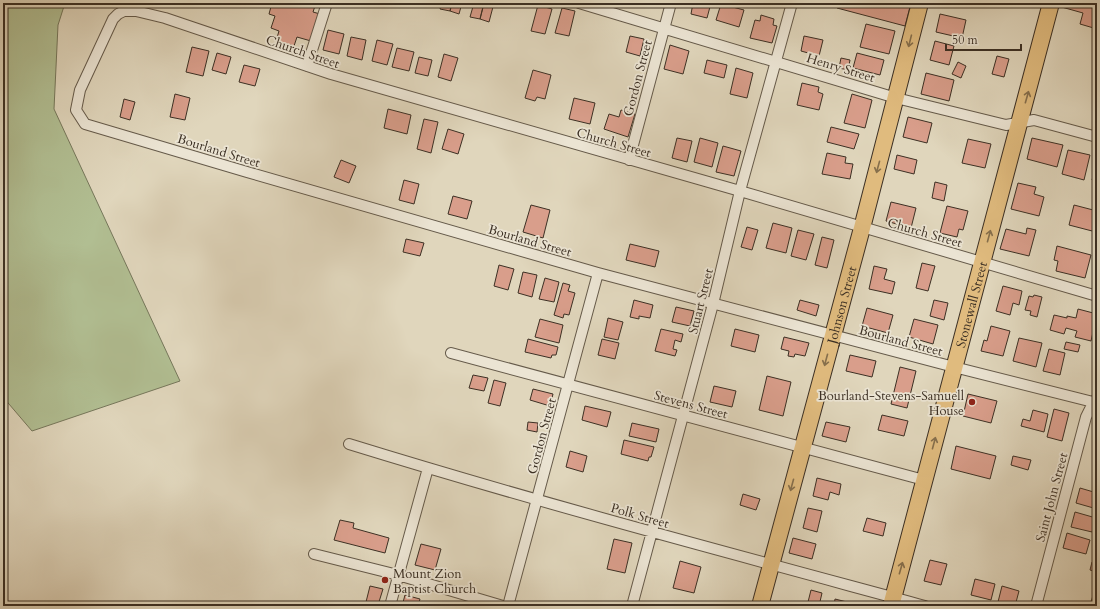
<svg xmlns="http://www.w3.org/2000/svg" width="1100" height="609" font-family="Cardo,serif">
<rect width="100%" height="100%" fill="#e0d6bc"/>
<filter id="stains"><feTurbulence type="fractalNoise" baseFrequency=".005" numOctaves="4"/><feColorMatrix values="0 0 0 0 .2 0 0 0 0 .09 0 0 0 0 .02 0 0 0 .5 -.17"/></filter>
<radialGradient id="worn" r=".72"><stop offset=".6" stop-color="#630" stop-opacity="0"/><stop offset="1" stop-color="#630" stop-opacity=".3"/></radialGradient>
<path fill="#b1be92" stroke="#76775b" d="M3 3H65L58 25 54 109 180 381 32 431 3 397Z"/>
<path fill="#d99e8b" stroke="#3c3024" d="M272 3H316L313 12 320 14 311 41 297 37 294 46 276 41 279 31 271 28 275 16 269 14Z
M442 3H452L450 11 440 9Z
M452 3H462L459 14 450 11Z
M474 3H484L480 19 470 17Z
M484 3H494L489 22 480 19Z
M693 3H711L707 18 691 14Z
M839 3H911L905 26 837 8Z
M1059 3H1097V29L1080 24 1083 13 1058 6Z
M721 4 744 10 739 27 716 20Z
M538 5 552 9 545 34 531 31Z
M562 8 575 11 569 36 555 33Z
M940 14 966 20 962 38 936 32Z
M761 15 774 19 773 25 777 26 772 43 750 38 755 20 760 21Z
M866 24 895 31 889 54 860 47Z
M328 30 344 34 339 54 323 50Z
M630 36 644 39 640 56 626 52Z
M804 36 823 40 819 56 801 51Z
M351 37 366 40 362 60 347 56Z
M377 40 393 44 387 65 372 61Z
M935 41 954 46 949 65 930 60Z
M670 45 689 51 683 74 664 69Z
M192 47 209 51 203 76 186 72Z
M397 48 414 52 409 71 392 67Z
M217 53 231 57 226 74 212 70Z
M857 53 884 60 880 75 853 68Z
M444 54 458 58 451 81 438 77Z
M997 56 1009 59 1004 77 992 74Z
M419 57 432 60 428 76 415 73Z
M841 58 850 60 848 70 839 68Z
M707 60 727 65 724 78 704 73Z
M958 62 966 66 961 78 952 74Z
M244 65 260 69 255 86 239 82Z
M736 68 753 73 747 98 730 94Z
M533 70 551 75 545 99 537 97 535 101 525 98Z
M926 73 954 80 949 101 921 94Z
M802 83 819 87 818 92 823 94 819 110 797 105Z
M175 94 190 98 185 120 170 117Z
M852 94 872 100 865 128 844 123Z
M574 98 595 103 590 124 569 119Z
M124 99 135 102 130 120 120 117Z
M388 109 411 115 407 134 384 128Z
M621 110 635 114 628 137 604 129 609 114 619 117Z
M908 117 932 123 927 143 903 137Z
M424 119 438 122 431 153 417 149Z
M831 127 859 134 854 149 827 142Z
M448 129 464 134 458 154 442 149Z
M677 138 692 141 687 162 672 158Z
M700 138 718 143 712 167 694 162Z
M1032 138 1063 145 1057 167 1027 159Z
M968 139 991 144 985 168 962 163Z
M723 146 741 151 734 176 716 172Z
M1068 150 1090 155 1084 180 1062 174Z
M827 153 846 157 845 163 853 164 850 179 822 174Z
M897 155 917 160 914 174 894 169Z
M341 160 356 166 349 183 334 177Z
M1097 162V181L1092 180Z
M404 180 419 184 414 204 399 200Z
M935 182 947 185 944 201 932 198Z
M1018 183 1036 187 1034 194 1044 197 1039 216 1011 209Z
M453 196 472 201 467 219 448 214Z
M891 202 916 208 911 228 886 221Z
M531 205 550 210 543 238 523 232Z
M1074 205 1097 211V226L1096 232 1069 225Z
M947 206 968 211 963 230 959 229 957 237 940 233Z
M773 223 792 228 786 253 766 248Z
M747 227 758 230 752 250 741 247Z
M1027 228 1036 230 1029 256 1000 249 1006 229 1026 234Z
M798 230 814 234 806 260 791 256Z
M822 237 834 240 827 268 815 265Z
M406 239 424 243 420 256 403 252Z
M630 244 659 251 655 267 626 260Z
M1057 246 1091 255 1085 278 1056 271 1058 261 1054 260Z
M922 263 935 266 928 291 916 288Z
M499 265 514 269 508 290 494 286Z
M874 266 887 269 884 279 895 282 892 294 869 289Z
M523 272 537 275 532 297 518 293Z
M545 278 559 282 554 302 539 299Z
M563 283 570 285 568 291 575 293 569 315 564 314 563 318 554 315Z
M1003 286 1022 291 1019 305 1013 303 1010 315 996 311Z
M1034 295 1042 297 1037 317 1030 315 1031 311 1025 310 1029 296 1033 297Z
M634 300 653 305 650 318 639 316V319L630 317Z
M800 300 819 305 816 316 797 310Z
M934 300 948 303 944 320 930 316Z
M676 307 694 311 690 326 672 322Z
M867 308 893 315 888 333 862 326Z
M1078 309 1097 314 1091 341 1075 337 1077 331 1066 328 1064 334 1050 330 1054 315 1067 318V316L1076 318Z
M608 318 623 322 618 340 604 337Z
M540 319 563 325 559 343 535 337Z
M914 319 938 325 933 344 909 337Z
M991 326 1010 331 1003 356 981 351 984 340 987 341Z
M661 329 683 334 681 342 675 340 673 349 677 350 675 356 655 351Z
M735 329 759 335 755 352 731 346Z
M784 337 809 343 805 356 795 354 794 357 788 356 789 351 781 349Z
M1019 338 1042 343 1036 367 1013 361Z
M528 339 558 347 556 355H552L551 358 525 352Z
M602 339 619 343 615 359 598 355Z
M1066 342 1080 345 1078 352 1064 349Z
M1049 349 1065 353 1060 375 1043 371Z
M850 355 876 361 872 377 846 371Z
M900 367 916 371 907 408 891 404Z
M473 375 488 378 484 391 469 388Z
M767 376 791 382 783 416 759 410Z
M494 380 506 383 500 406 488 403Z
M714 386 736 391 732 407 710 402Z
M533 389 553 394 550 406 530 400Z
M968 394 997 401 991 423 963 416Z
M585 406 611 412 607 427 582 420Z
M1054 409 1069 413 1062 441 1047 437Z
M1033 410 1048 414 1044 432 1021 426 1023 419 1030 421Z
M882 415 908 421 904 436 878 430Z
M528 422 538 423 537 432 527 430Z
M826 422 850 427 846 442 822 436Z
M632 423 659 429 656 442 629 436Z
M624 440 654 447 651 457H649L648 461 621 454Z
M956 446 996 456 990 479 951 469Z
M570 451 587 456 583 472 566 467Z
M1013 456 1031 460 1028 470 1011 465Z
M817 478 841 484 839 495 830 492 828 500 813 496Z
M1080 488 1097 493V509L1076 503Z
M743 494 760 499 756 510 740 505Z
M808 508 822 511 817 532 803 528Z
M1075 512 1096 518 1092 532 1071 527Z
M867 518 886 523 883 536 863 531Z
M340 520 354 523 353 528 389 538 385 553 334 540Z
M1067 533 1090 540 1086 554 1063 548Z
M793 538 816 544 812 559 789 553Z
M614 539 632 543 625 573 607 569Z
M421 544 441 549 435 570 415 565Z
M930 560 947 564 941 585 924 581Z
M680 561 701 567 694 593 673 588Z
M1092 562 1097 563V572L1090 570Z
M975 579 995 584 991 600 971 595Z
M370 586 383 589 378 605 366 602Z
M1002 586 1019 591 1015 606H997Z
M1095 589H1097V606L1090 605Z
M811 590 822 593 819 606H807Z
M405 595 420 599 418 606H402Z
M835 599 863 606H834Z"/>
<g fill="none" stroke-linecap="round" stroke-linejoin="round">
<g stroke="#655a4a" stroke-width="12">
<path id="street" d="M579 3 896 98 1006 125 1034 120 1097 137
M307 66 327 3
M629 160 671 3
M1097 296 740 191 331 74 165 18 136 11H124L118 14 113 19 80 90 76 110 85 124 247 172 598 273 954 367 1097 403
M451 353 924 480
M349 444C540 503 733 554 925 606
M314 554 398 575 503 606
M390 606 428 468
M508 606 598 273
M632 606 713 304 740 191 792 3
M1036 606 1086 417 1093 403 1097 398"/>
</g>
<g stroke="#3c3024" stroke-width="18">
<g id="primary">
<path id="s1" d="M760 606 862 228 920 3"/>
<path id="s2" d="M891 606 1051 3"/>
</g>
</g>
<use href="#street" stroke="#ebe4d3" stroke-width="10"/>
<use href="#primary" stroke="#e0bb7e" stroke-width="16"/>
</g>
<defs><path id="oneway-shaft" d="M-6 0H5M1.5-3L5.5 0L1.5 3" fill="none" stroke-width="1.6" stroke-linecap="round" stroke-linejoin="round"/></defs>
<g stroke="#866f4c">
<use href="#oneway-shaft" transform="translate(910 41) rotate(104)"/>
<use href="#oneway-shaft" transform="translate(1027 97) rotate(-74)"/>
<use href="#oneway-shaft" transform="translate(878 167) rotate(105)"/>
<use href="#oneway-shaft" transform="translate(989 236) rotate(-75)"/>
<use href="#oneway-shaft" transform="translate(826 360) rotate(105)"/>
<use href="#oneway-shaft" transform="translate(934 443) rotate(-75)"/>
<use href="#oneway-shaft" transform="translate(792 485) rotate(105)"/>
<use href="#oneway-shaft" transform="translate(901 568) rotate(-74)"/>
</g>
<g fill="#8f2418" stroke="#ebe4d3" stroke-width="1.5">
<circle cx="972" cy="402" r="4"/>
<circle cx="385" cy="580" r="4"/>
</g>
<g text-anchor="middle" stroke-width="3.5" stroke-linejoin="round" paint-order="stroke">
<g font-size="13" fill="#3c3024" stroke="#ebe4d3">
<text transform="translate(303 51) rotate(19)" y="5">Church Street</text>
<text transform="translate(841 67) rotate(17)" y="5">Henry Street</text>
<text transform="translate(637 78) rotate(-75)" y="5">Gordon Street</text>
<text transform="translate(614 142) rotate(16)" y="5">Church Street</text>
<text transform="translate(219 150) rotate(17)" y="5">Bourland Street</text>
<text transform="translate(925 232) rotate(16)" y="5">Church Street</text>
<text transform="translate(530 240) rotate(16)" y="5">Bourland Street</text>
<text transform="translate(700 301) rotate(-76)" y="5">Stuart Street</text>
<text dy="5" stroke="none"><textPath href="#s2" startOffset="312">Stonewall Street</textPath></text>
<text dy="5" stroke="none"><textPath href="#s1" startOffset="312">Johnson Street</textPath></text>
<text transform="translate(901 340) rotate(15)" y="5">Bourland Street</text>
<text transform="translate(691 404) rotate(15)" y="5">Stevens Street</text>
<text transform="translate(541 436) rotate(-75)" y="5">Gordon Street</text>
<text transform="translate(1051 497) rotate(-75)" y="5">Saint John Street</text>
<text transform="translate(640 515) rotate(16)" y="5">Polk Street</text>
</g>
<g font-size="13" fill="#3c3024" stroke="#ebe4d3" text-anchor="end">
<text x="964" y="400">Bourland-Stevens-Samuell<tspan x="964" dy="15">House</tspan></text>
<text x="393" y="578" text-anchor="start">Mount Zion<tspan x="393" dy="15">Baptist Church</tspan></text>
</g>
</g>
<rect width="1100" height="609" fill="none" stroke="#e0d6bc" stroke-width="16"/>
<rect x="4" y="4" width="1092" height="601" fill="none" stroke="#3c3024" stroke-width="2"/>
<rect x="8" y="8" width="1084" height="593" fill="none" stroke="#3c3024"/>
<path d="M946 44v6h75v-6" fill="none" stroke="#3c3024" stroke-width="2"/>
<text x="952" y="44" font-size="12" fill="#3c3024" stroke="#ebe4d3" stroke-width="3" paint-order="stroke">50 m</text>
<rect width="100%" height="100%" filter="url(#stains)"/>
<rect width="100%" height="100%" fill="url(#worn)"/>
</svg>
